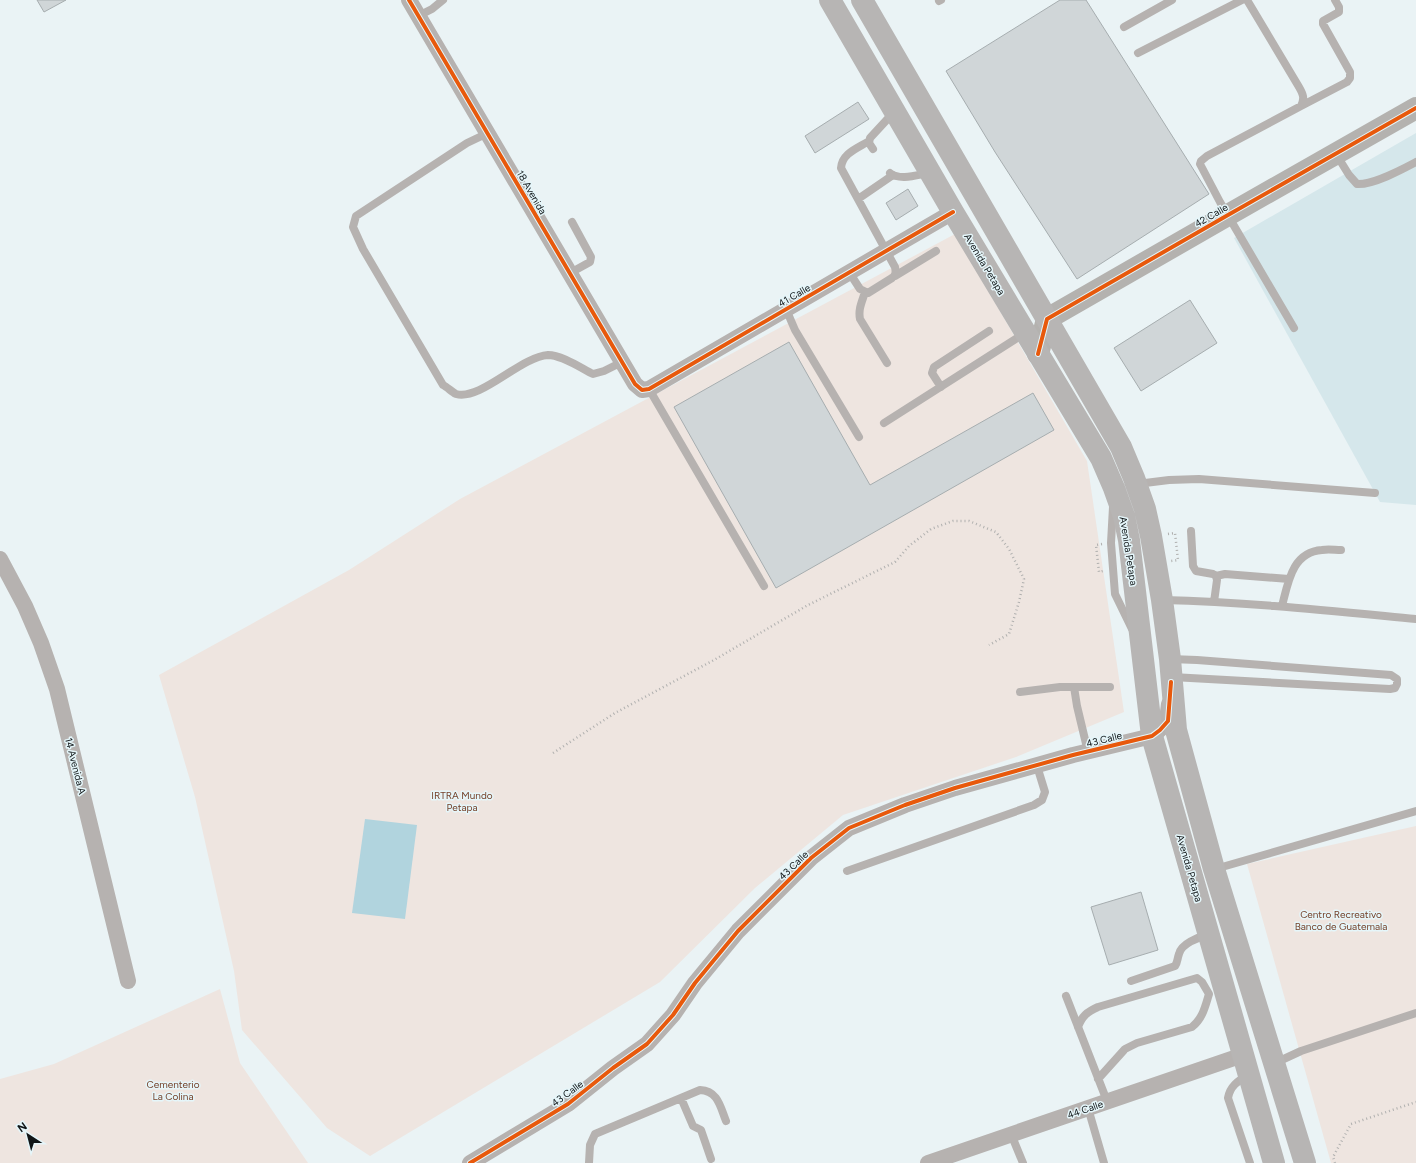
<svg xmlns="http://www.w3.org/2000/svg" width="1416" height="1163" font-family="Figtree,sans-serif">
<rect width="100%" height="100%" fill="#eaf3f5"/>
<path fill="#d5e7eb" d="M1416 133V505L1380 502 1234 238Z"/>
<path fill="#eee5e0" d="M955 234 1087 461 1124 712 1016 757 843 815 755 888 660 982 370 1156 327 1128 242 1030 234 971 195 797 159 675 349 570 460 499Z
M1416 826V1163H1331L1247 864Z
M220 989 240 1063 308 1163H0V1079L54 1064Z"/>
<path fill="#b1d4de" d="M365 819 417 825 405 919 352 913Z"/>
<path fill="#d0d6d8" stroke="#a6adaf" d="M37 0H66L44 12Z
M1060 0H1086L1209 194 1077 279 995 152 946 71Z
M858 102 869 119 815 153 805 136Z
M908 189 918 206 896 220 886 203Z
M1190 300 1217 343 1141 391 1114 348Z
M789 342 870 485 1033 393 1054 430 776 588 674 407Z
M1141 892 1158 950 1109 965 1091 907Z"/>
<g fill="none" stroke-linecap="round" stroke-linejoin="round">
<path stroke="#b0b0af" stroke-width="2.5" stroke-dasharray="1 3" stroke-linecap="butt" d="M1168 534 1175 533 1178 560 1171 561
M1102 544 1096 545 1099 572 1103 571
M553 753 615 713 714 660 808 605 895 562 909 546 931 529 953 521H969L996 532 1009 549 1024 579 1019 602 1009 634 989 645
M1335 1163 1333 1157 1351 1124 1416 1102"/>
<path stroke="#b6b2b0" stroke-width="8" d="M1247 0 1299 87C1303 94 1305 98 1301 106L1207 156 1201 161 1200 164 1220 202 1294 328
M939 1 941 0
M418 16 432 9 443 0
M1124 27 1172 0
M1138 53 1242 0
M1301 106 1347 82 1350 78V72L1323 24V21L1339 12V7L1335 0
M488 133 467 143 356 216 353 227 363 249 443 385C447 387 452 392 456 394 481 401 520 357 548 355 562 355 581 368 593 374L604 371 622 362
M873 149 869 143 870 138 894 112
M1336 154 1349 175 1357 184C1373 185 1401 170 1416 162
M890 173C900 181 917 175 929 173
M858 199 893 175
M849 272 860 289 868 293 892 278C896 275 896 272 895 267L841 168C842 153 858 148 869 141
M570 273 590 262 591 257 572 222
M895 276 936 251
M865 292C862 302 858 309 860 319L887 363
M786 309 795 330 859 437
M941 387 932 373 934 367 989 331
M649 389 764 586
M884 423 1025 333
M1137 484 1169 480 1199 479 1375 493
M1113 507 1111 543 1115 594 1132 629
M1191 531 1193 566 1196 571 1213 574 1216 576 1217 580 1214 602
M1216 576 1225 574 1289 579
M1163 600C1248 602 1332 611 1416 619
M1282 606C1288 583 1292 552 1322 550 1328 549 1335 550 1341 550
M1170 659 1197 660 1391 675 1397 679V684L1395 688 1390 689 1172 677
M1074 687H1110
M1020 692 1060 687H1074L1077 706 1088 752
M1215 869 1416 811
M847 871 1034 805 1042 800 1045 792 1037 766
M1131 981 1175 966C1178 962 1177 959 1179 954 1181 944 1198 937 1208 935
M1066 996 1107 1101
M1078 1027C1082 1016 1087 1012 1098 1007L1197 978 1202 982 1209 994C1205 1007 1203 1018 1192 1027L1137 1043 1125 1049 1098 1079
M1275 1063 1301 1051 1416 1013
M1248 1075C1238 1081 1230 1086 1228 1098L1250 1163
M681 1098 693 1126 701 1130 711 1159
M1088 1108 1104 1163
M1011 1134 1023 1163
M589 1163 590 1145 595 1134 700 1090C718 1091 720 1106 726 1121"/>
<path stroke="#b6b2b0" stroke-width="16" d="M409 0 635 384 642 390 649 389 953 212
M0 559 25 606 41 643 57 689 128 981
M470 1163 568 1104 613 1068 647 1044 673 1015 695 983 738 931 811 858 849 828 905 805 955 788 1073 755 1152 736C1167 725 1167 722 1169 704
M928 1163 1243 1055"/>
<path stroke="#b4b2af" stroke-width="22" d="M1038 354 1047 319 1228 215 1416 108"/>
<path stroke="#b7b5b4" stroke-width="22" d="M830 0 953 212 1101 458 1114 488 1124 516 1129 540 1152 736 1274 1163
M862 0 1121 447 1134 478 1145 509 1151 536 1162 600 1170 659 1176 730 1214 869 1305 1163"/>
<g stroke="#e5f6fa" stroke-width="6">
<path id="cycleway" d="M409 0 635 384 642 390 649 389 953 212
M1038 354 1047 319 1228 215 1416 108
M470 1163 568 1104 613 1068 647 1044 673 1015 695 983 738 931 811 858 849 828 905 805 955 788 1073 755 1152 736 1160 730 1168 721 1171 682"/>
</g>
<use href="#cycleway" stroke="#e8590c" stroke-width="4"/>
</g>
<g text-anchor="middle" stroke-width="3" stroke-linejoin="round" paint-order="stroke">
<g font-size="10" fill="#101517" stroke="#e5f6fa">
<text transform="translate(532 192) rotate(60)" y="4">18 Avenida</text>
<text transform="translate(1211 215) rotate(-30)" y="4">42 Calle</text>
<text transform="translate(985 264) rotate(59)" y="4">Avenida Petapa</text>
<text transform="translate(794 295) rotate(-30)" y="4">41 Calle</text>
<text transform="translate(1129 551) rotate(81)" y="4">Avenida Petapa</text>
<text transform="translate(1104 739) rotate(-14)" y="4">43 Calle</text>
<text transform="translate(76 766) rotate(76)" y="4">14 Avenida A</text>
<text transform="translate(793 865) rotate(-44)" y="4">43 Calle</text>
<text transform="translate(1190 868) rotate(74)" y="4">Avenida Petapa</text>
<text transform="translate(567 1093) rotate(-36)" y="4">43 Calle</text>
<text transform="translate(1085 1109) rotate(-19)" y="4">44 Calle</text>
</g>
<g font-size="10" fill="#754129" stroke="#e5f6fa">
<text x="462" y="799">IRTRA Mundo<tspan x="462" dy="12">Petapa</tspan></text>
<text x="1341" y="918">Centro Recreativo<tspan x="1341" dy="12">Banco de Guatemala</tspan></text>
<text x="173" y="1088">Cementerio<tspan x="173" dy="12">La Colina</tspan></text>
</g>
</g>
<g transform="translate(28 1135) rotate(324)" stroke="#e5f6fa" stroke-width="3" paint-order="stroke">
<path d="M0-3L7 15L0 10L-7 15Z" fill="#101517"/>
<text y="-6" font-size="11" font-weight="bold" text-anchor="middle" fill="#101517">N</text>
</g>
</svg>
